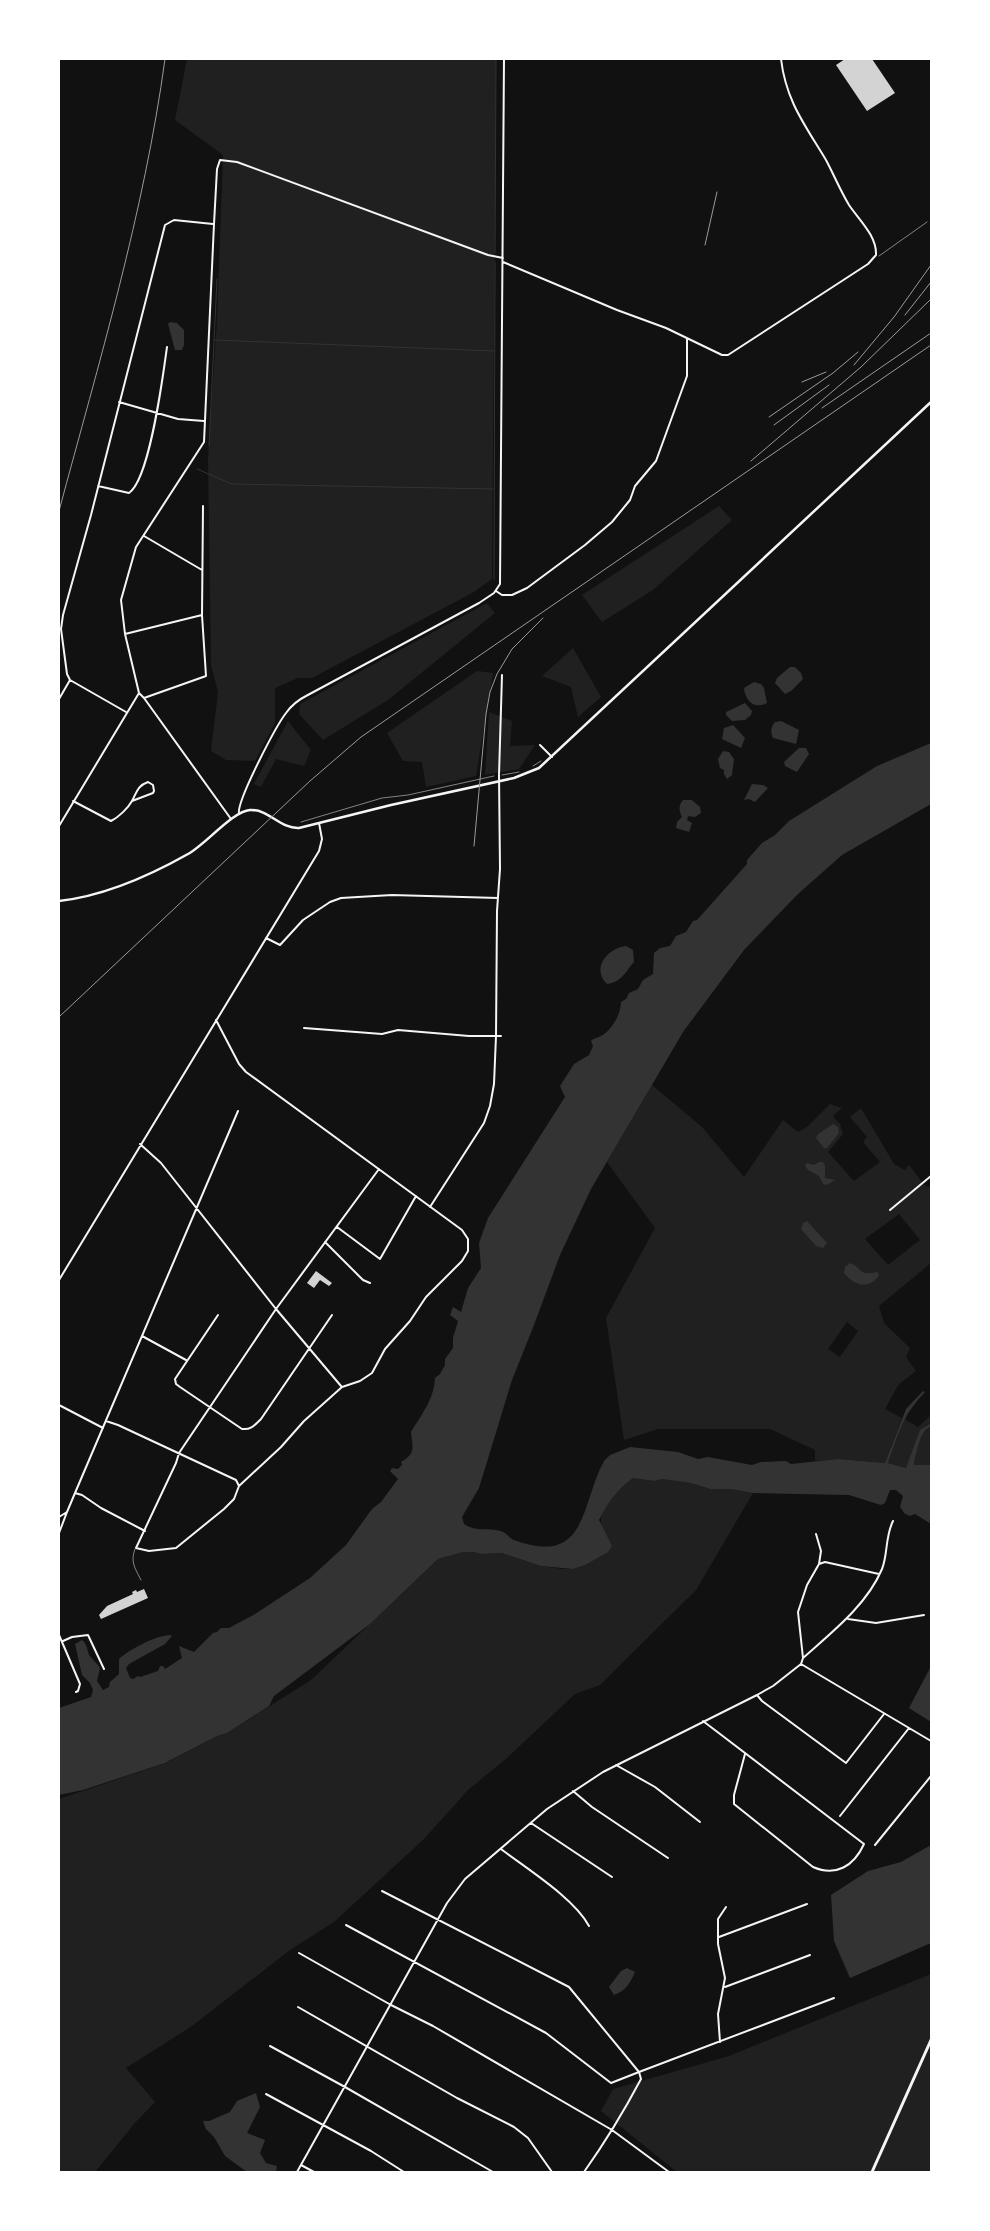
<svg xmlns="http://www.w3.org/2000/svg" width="990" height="2231" font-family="'Nunito Sans',sans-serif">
<rect width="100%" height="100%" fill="#111"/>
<path fill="#202020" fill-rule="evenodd" d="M187 59H496L492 579 474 592 312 678H298L275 688V723L255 761 226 760 211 751 218 692 211 665 208 459 217 320 223 155 175 120Z
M719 506 732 520 653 590 602 622 582 595Z
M487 603 495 613 388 700 323 740 299 714 300 704Z
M573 648 601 697 578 717 571 687 542 676Z
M477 671 493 673 476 776 426 787 422 762 403 761 387 733Z
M489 712 512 721 510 746 535 745 519 769 485 775Z
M288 721 311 750 304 766 276 759 261 787 254 784Z
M652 1085 702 1127 744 1177 783 1120 798 1132 807 1127 830 1104 842 1108 833 1116 840 1124 843 1134 828 1152 854 1181 880 1162 863 1142 867 1137 850 1117 861 1108 894 1164 905 1170 909 1165 925 1186 931 1187V1263L879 1306 884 1323 910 1348 906 1357 916 1371 899 1384 885 1409 902 1418 885 1463 838 1459 815 1461V1450L770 1429H658L624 1440 606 1318 655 1228 607 1162ZM899 1214 920 1240 888 1265 865 1239ZM847 1322 858 1331 840 1357 828 1349Z
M931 1415V1423C913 1431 917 1453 906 1468L888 1463 904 1419 918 1427Z
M931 1426V1465H914C913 1453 921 1432 931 1426Z
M633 1478 654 1481 662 1479 691 1483 710 1489H731L753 1493 696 1590 600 1685 575 1694 507 1758 468 1790 424 1839 334 1922 290 1950 192 2026 126 2068 155 2102 134 2124 95 2172H59V1799L166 1763 217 1736 227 1733 311 1680 438 1559 463 1552H475L481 1554 502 1553 541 1566 562 1569H573L585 1565 606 1534C589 1514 618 1490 633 1478Z
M931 1974V2172H677L601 2111 613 2089 729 2056Z"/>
<path fill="#333" d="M170 322 177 323 184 330V345L182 350H175L168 324Z
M790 667H795L801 673 803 679 791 691 785 694 775 683 777 678Z
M754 682 761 684 764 688 767 703C754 710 745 700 744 688Z
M745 703 752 711 751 715 745 720 732 721 726 715V712Z
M781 721 799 730 796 744 773 738C770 731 771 727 775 722Z
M733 725 745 738 741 748 722 739 724 728Z
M931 743V804L842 855 798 894 744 950 683 1032 591 1189 560 1255 534 1325 512 1380 479 1488 462 1517 464 1524C476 1533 492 1526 505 1533 508 1535 510 1539 514 1540 588 1567 580 1505 604 1461L610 1455 630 1447 678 1452 698 1459 708 1457 752 1465 761 1462 786 1461 791 1464 838 1459 885 1463 906 1409 923 1391 925 1392C902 1416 899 1433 888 1463L906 1468 920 1430 931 1423V1426C919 1433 918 1449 914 1461V1465H931V1524L915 1514 910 1516 905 1514 900 1507 903 1496 896 1490H890L885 1503 881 1505 849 1495 753 1493 731 1489H710L691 1483 662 1479 654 1481 633 1478C617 1490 608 1502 599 1520L612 1546 608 1552 585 1565 573 1569 541 1566 502 1553 481 1554 474 1552H463L438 1559 370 1624 274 1696 269 1706 227 1733 217 1736 165 1763 83 1790 59 1795V1708L91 1697 93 1690 90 1683 82 1675 75 1644 82 1640C87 1644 87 1649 89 1655 92 1659 97 1663 100 1668L97 1681 103 1690 109 1687 110 1682 119 1674V1659C128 1650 157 1635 170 1635L172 1636 165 1644 129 1664 126 1668 130 1678 133 1679 138 1676 140 1677 158 1671 160 1666H163L165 1669 182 1658 179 1646 194 1652 213 1633 217 1632 221 1628H229L255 1614 310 1578 346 1545 372 1509 381 1502 398 1479 390 1471 392 1468 398 1469 402 1465 401 1462C417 1453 412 1446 411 1432 422 1414 434 1399 435 1378L440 1374 445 1365V1359L453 1348V1338L458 1321 450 1315 453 1307 461 1312 468 1288 481 1268 479 1243 488 1218 565 1097 560 1086 574 1064 589 1055 593 1046 591 1041C594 1038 597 1038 601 1036 612 1030 621 1014 621 1002L626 999 629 993 638 989 643 980 653 974 654 953 660 948 670 946 676 936 686 932 693 921 697 920 747 864V860L762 843 775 835 789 821 877 766Z
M799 748H806L809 754 797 772 785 766 784 762Z
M723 751 729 752 734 759 732 775 727 779 724 774V770L720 768 718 759Z
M752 784 763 785 768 788 755 802 749 799 744 800Z
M683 800H692L700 807 701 813 695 817 688 816 687 820 692 823 689 832 676 828 677 822 682 817C679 810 678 806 683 800Z
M626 946 633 950 634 962C625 972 622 982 607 984 591 969 607 948 626 946Z
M833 1124 838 1127 839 1133 827 1148H824L816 1138 818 1134Z
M819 1162H823L825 1166V1178L835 1180 827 1185 823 1184 819 1176 808 1170 805 1166 807 1163 814 1165Z
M807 1221 827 1243 823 1248 816 1246 801 1229 803 1223Z
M850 1263C864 1269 857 1276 878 1272L879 1275C870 1290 854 1286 844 1273L845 1267Z
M931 1666V1722L909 1708Z
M931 1845V1943L850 1978 834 1941 831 1895 868 1871 901 1862Z
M627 1968 635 1972C630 1984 625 1991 614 1995L609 1987 621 1971Z
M256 2093 260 2107 247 2133 265 2140 260 2153 266 2163 277 2166 276 2172H247L225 2156 214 2137 206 2129 203 2121H209L230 2112 237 2101Z"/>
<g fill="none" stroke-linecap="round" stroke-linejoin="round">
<path stroke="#333" stroke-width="1" d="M495 253 496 59
M214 340 494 351
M209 446 217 279
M197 469 232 484 493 489
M494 579 495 262"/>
</g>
<path fill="#d3d3d3" d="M845 59H872L895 93 867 111 836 65Z
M316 1271 332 1283 329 1286 320 1280 314 1288 307 1283Z
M144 1589 148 1598 101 1619 99 1615 107 1606 133 1594 132 1592 136 1590 137 1592Z"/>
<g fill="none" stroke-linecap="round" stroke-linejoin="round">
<path stroke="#f5f5f5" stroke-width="0.5" d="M879 256 927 222
M533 766 541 761
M502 775 519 772
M301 822 382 798 408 795 494 776"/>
<path stroke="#f5f5f5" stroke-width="0.5" d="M135 1549C130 1562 135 1568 141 1580"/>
<path stroke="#f5f5f5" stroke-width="2" d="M503 262 617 310 666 328 722 355H728L868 264 876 255C877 236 859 220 849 205 840 190 834 175 826 160 805 125 786 101 781 59
M119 402 178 419 204 421
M98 486 129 493C150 479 163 375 167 347
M144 536 202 570
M496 591 502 595H512L527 588 585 545 612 522 630 500 635 486 656 461 687 376V338
M125 634 202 615
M70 680 67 674 61 629 63 615 91 515 165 225 174 220 213 224
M70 680 126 712
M139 693 144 698 231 819
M144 698 206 676 202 615 203 506
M59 699 70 680
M540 745 552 757
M73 801 111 821C119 817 128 808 132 801 137 792 137 786 148 782L153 785 154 791 153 793 132 801
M239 814C236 802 276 726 286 713 291 706 298 700 306 696L479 603 494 593 500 584 504 59
M59 826 139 693 125 634 121 600 136 547 204 442 214 224 217 169 220 160 237 162 488 255 503 258
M266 938 280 945 303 920 330 902 341 898 392 895 498 898
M216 1020 239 1064 246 1072 462 1230 468 1239V1251L462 1261 426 1297 410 1321 385 1349 372 1373 360 1381 342 1387 304 1421 281 1447 239 1486 234 1499 224 1509 176 1548 149 1551 136 1548 176 1463 179 1453 276 1309 379 1169
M304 1028 382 1034 398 1030 469 1036H501
M140 1144 161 1163 276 1309 341 1386
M430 1207 484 1123 490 1106 494 1084 496 1036 497 911 500 869 499 775 502 675
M890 1210 931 1176
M337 1227 380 1259 416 1196
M325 1242 363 1280 370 1283
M59 1280 319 851 322 839 319 823
M218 1315 175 1379 176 1384 180 1387 242 1429C251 1430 255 1425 261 1419L332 1315
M142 1336 186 1360
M59 1405 103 1428
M106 1421 118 1425 236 1480 239 1486
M59 1517 67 1512 75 1493
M145 1531 101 1508 82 1495 75 1493 238 1111
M59 1533 67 1512
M819 1564 825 1562 879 1574
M848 1619 876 1623 924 1615
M59 1635 80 1684 78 1691 76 1692
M63 1641 72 1637 88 1635 104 1669
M803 1658 798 1612 807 1585 819 1564 821 1551 816 1534
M801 1664 931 1741
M757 1695 762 1701 846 1763 884 1714
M703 1721 864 1844C854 1866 836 1877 813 1867L734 1804V1795L745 1754
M616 1765 655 1787 700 1822
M573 1791 592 1807 668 1858
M840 1816 909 1728
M531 1823 612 1877
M875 1845 931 1776
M501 1849C527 1869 574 1898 589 1926
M346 1925 546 2033 611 2083 639 2072 569 1987 382 1891
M719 1937 807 1904
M299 1953 391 2005 433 2026 612 2130 669 2172
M725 1987 810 1955
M298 2007 457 2098 514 2127 528 2138 552 2172
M720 2042 718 2014 725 1978 718 1944V1919L726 1907
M270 2046 345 2087 493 2172
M266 2094 371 2151 404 2172
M301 2165 314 2172
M297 2172 447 1903 465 1879 547 1809 603 1772 757 1695 773 1686 801 1664 803 1658C831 1633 867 1605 882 1569 888 1554 885 1537 893 1521
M584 2172C606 2141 623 2113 641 2079L639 2072 834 1998"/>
<path stroke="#f5f5f5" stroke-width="2.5" d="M59 901C104 896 149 876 188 854 205 845 233 811 250 810 269 809 280 829 299 828L391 805 514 778 539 768 931 402"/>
<path stroke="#f5f5f5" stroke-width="3" d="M872 2172 931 2040"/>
<path stroke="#9a9a9a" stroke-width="1" d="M705 245 717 192
M905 315 931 282
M854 365 894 317 931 265
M802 382 826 372
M822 408 931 333
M769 417 833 373 858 352
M774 425 829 385
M751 461 861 367 931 299
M59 511C99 362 144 213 165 59
M474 846 486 714 490 692 497 674 512 649 543 618
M59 1017 310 781 361 737 931 345"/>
</g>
<rect width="990" height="2231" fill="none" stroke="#ffffff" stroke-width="120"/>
</svg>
